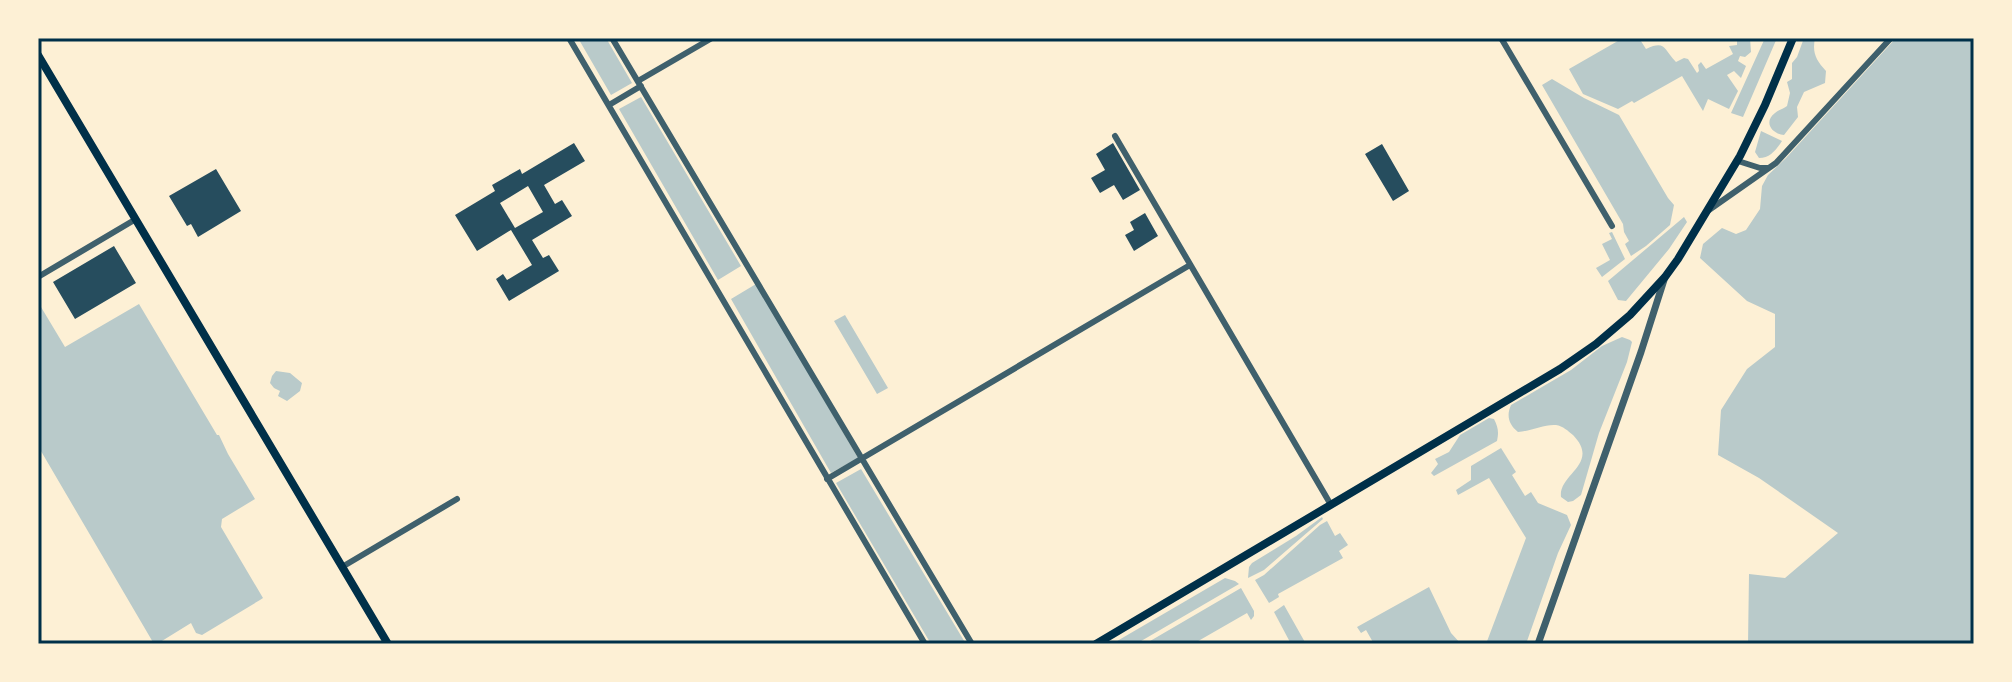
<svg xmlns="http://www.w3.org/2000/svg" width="2012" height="682" font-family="'Exo 2',sans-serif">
<rect width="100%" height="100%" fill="#fdf0d5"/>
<path fill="#b9caca" d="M578 38H606L632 83 611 95Z
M1623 38H1639L1646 49C1666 40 1663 49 1676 62L1684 58 1688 59 1697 73 1699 71 1698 65 1701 62 1706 69 1733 54 1729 46 1737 45V38H1750L1751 52 1745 57 1740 56 1738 61 1746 66 1741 78 1734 71 1727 75 1738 91 1729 109 1708 99 1703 111 1682 76 1634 103 1632 101 1618 109 1583 94 1569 69Z
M1765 38H1777L1743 117 1731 113Z
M1804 38H1815C1812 53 1816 60 1826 71L1825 83 1804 92 1797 107 1798 117 1784 135C1772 134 1763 122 1775 113 1778 110 1783 109 1787 106L1790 93 1787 82 1792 79V63L1797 57Z
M1896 38H1974V644H1748L1749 574 1785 578 1838 533 1759 478 1718 455 1721 410 1747 369 1775 347V314L1747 301 1700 258 1703 244 1722 228 1736 234 1746 230 1760 209 1762 186 1768 175 1786 158Z
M1552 79 1584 98 1619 115 1668 198 1674 205 1670 225 1646 246 1631 256 1625 244 1629 241 1624 232 1623 224 1542 85Z
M641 97 741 266 718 280 619 109Z
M1761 131 1782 141C1776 150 1770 158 1759 158L1755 152Z
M1684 217 1687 222 1669 249 1626 301 1618 300 1608 281Z
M1612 232 1625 259 1602 277 1596 268 1610 260 1602 244 1612 239 1609 233Z
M756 284 858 458 831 473 731 299Z
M38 302 65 347 139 304 217 435H219L228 454 255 499 222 519 221 527 263 598 260 600 202 635 196 633 191 623 157 644H154L38 446Z
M845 315 888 388 877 394 834 321Z
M1622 337 1630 340 1632 342 1627 362 1599 433 1581 495 1573 501 1568 502 1561 497C1558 474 1601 464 1573 435 1568 431 1563 426 1556 425 1544 424 1531 431 1518 432 1509 425 1506 416 1511 405L1571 370 1602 346Z
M276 371 290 373 302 383 300 391 287 401 278 396 280 391 274 388 270 383 272 376Z
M1489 418 1494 419C1498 427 1499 432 1497 441L1434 476 1431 473 1438 464 1435 459 1449 452 1460 435Z
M1501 448 1516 472 1512 475 1525 496 1531 492 1538 503 1567 515 1571 525 1558 553 1526 644H1486L1526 538 1489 478 1458 495 1456 490 1471 480V466Z
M861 469 966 644H931L836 483Z
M1322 517 1323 519 1264 570 1248 578 1249 567 1252 563 1296 536Z
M1327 521 1335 536 1340 533 1348 545 1339 551 1343 558 1278 594 1279 597 1269 603 1255 580 1264 575 1320 525Z
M1225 578 1235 581 1239 584 1136 644H1112Z
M1429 587 1451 633 1461 644H1374L1366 630 1361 633 1357 627Z
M1241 588 1254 611V616L1251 620 1247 613 1193 644H1145Z
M1284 605 1306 644H1291L1274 612Z"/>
<path fill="#264d5e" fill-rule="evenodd" d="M574 143 585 161 544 185 555 204 562 200 572 216 532 240 543 258 549 255 559 271 509 301 496 279 503 274 507 280 532 265 511 230 477 251 455 215 495 191 492 185 520 169 522 174ZM528 186 543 212 515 228 500 203Z
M1113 143 1140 190 1123 200 1114 185 1100 193 1091 178 1105 170 1096 154Z
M1382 144 1409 191 1393 201 1365 154Z
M216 169 241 211 198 237 191 224 187 226 169 196Z
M1145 213 1158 236 1134 251 1125 235 1134 230 1130 222Z
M114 246 136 283 75 319 53 282Z"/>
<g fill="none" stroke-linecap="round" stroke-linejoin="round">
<path stroke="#3f606c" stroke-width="6" d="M569 38 925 644
M612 38 972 644
M1501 38 1612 226
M638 81 712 38
M609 105 641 86
M1115 136 1331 505
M1738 161 1760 168H1768
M1709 210 1776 163 1891 38
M38 277 136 219
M827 479 1190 265
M342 567 457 499"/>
<path stroke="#3f606c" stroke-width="7" d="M1538 644 1641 352 1664 280"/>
<path stroke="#003049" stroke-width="8" d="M38 55 388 644
M1096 644 1560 369 1596 344 1630 315 1665 277 1678 259 1740 156 1765 105 1793 38"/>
</g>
<rect width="2012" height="682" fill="none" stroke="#fdf0d5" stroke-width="80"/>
<rect x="40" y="40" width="1932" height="602" fill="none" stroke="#003049" stroke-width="3"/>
</svg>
